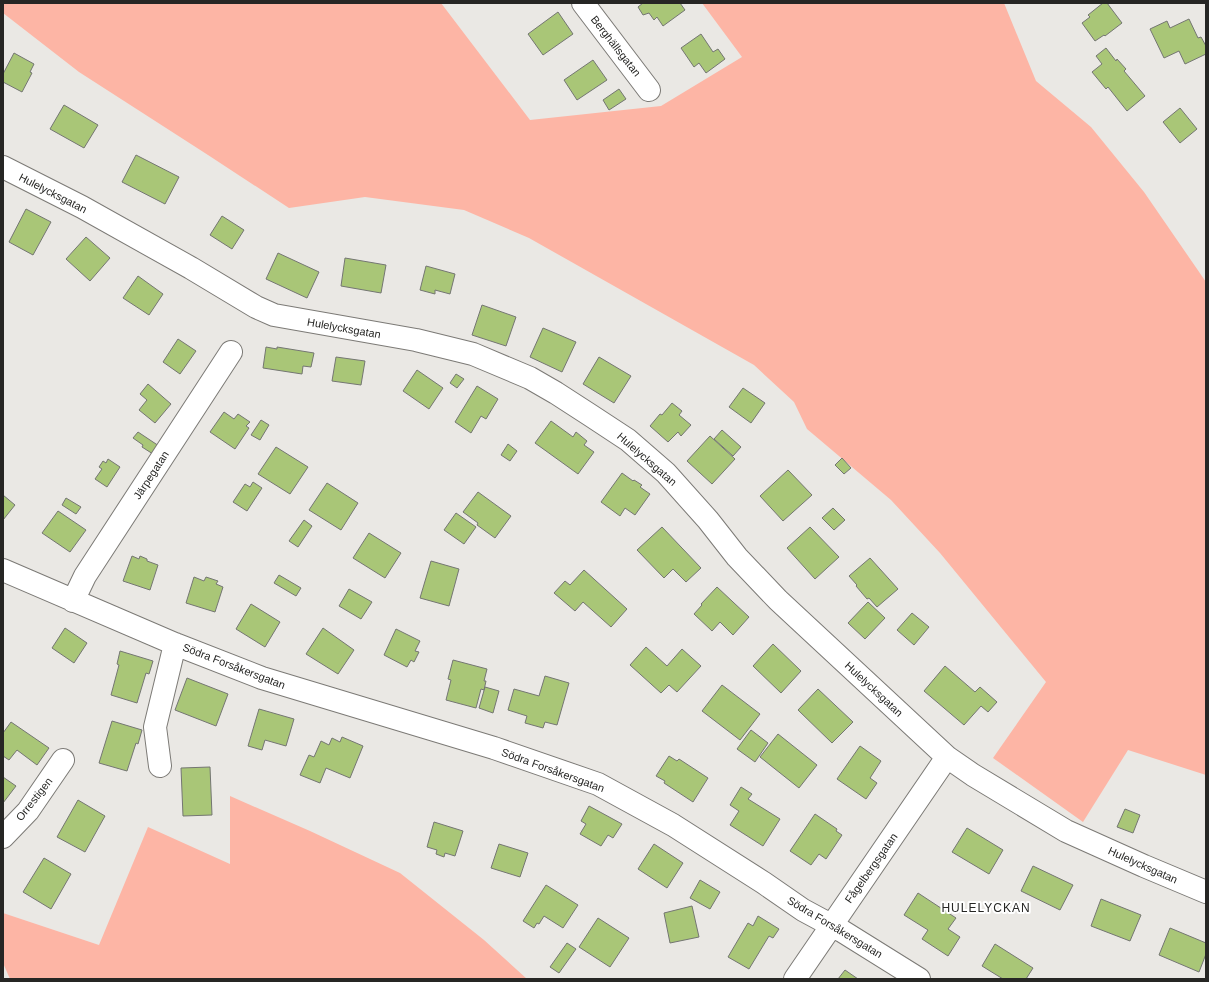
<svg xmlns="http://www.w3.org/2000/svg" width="1209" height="982" font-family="Helvetica,sans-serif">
<rect width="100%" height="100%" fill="#eae8e4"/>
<path fill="#fdb5a5" d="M3 3H441L530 120 661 106 742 57 702 3H1004L1036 81 1091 127 1144 192 1206 282V775L1128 750 1083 822 993 758 1046 682 940 553 891 500 807 429 794 402 754 365 529 238 464 210 365 197 289 208 208 155 79 72 3 13Z
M230 796 310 831 400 873 484 940 527 979H10L3 963V913L99 945 148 827 230 864Z"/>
<path fill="#a9c677" stroke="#747672" d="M643 3H680L685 10 663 26 657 17 654 20 649 13 643 15 638 7Z
M1103 3H1107L1122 23 1105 36 1104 35 1095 41 1082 23 1090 17 1088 15Z
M558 12 573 34 543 55 528 34Z
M1189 19 1198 38 1201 37 1206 46V54L1185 64 1179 51 1164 58 1150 29 1167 21 1170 28Z
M701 34 713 52 718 49 725 59 706 73 699 63 694 67 681 48Z
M1106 48 1116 61 1117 59 1126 69 1124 71 1145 96 1127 111 1108 87 1106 89 1092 72 1102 64 1096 56Z
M14 53 34 64 30 72 32 73 22 92 3 82V74Z
M593 60 607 80 577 100 564 80Z
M619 89 626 99 609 110 603 100Z
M64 105 98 125 84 148 50 129Z
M1180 108 1197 129 1180 143 1163 122Z
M136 155 179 177 165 204 122 182Z
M26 209 51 222 33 255 9 242Z
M222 216 244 230 232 249 210 235Z
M86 237 110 258 90 281 66 259Z
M278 253 319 272 307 298 266 279Z
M345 258 386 265 381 293 341 286Z
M426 266 455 274 450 294 435 290V294L420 290Z
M138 276 163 294 149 315 123 298Z
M482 305 516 317 506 346 472 335Z
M543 328 576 342 562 372 530 357Z
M178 339 196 351 180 374 163 362Z
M266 347 277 349V347L314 353 311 367 303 366 302 374 263 368Z
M336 357 365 361 361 385 332 381Z
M599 357 631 376 614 403 583 384Z
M417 370 443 388 429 409 403 391Z
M456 374 464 379 457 388 450 383Z
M148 384 171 404 155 423 139 410 147 400 140 394Z
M477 386 498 399 486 419 481 416 471 433 455 422Z
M743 388 765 403 751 423 729 407Z
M672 403 682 411 679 415 691 425 681 436 678 432 668 442 650 426 660 414 662 415Z
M224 412 234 419 238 414 250 422 246 426 249 428 235 449 210 432Z
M261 420 269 425 260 440 251 435Z
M551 421 573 437 576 432 587 441 584 445 594 452 578 474 535 443Z
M722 430 741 447 733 456 714 439Z
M138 432 159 446 153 454 142 447 143 445 133 438Z
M710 436 735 459 712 484 687 461Z
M508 444 517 451 510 461 501 455Z
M276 447 308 467 290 494 258 474Z
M842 458 851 468 844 474 835 465Z
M108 459 120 467 107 487 95 479 102 469 99 467 103 461 106 463Z
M788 470 812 495 783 521 760 496Z
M622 473 633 481 634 480 642 485 640 487 650 494 635 515 625 508 620 516 601 502Z
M253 482 262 488 247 511 233 502 245 484 250 487Z
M327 483 358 503 341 530 309 510Z
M478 492 511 516 495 538 477 525 478 523 463 512Z
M3 495 15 505 3 520Z
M66 498 81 507 76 514 62 505Z
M833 508 845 520 834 530 822 518Z
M58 511 86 530 70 552 42 533Z
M456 513 476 527 464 544 444 530Z
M304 520 312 526 298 547 289 541Z
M662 527 701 568 686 582 673 569 664 578 637 550Z
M810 527 839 557 815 579 787 548Z
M369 533 401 553 385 578 353 558Z
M132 556 139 559 140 556 147 559V561L158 565 150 590 123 581Z
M870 558 898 589 877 607 869 598 867 599 856 586 857 585 849 576Z
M431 561 459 569 449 606 420 598Z
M584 570 627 609 611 627 583 602 575 611 554 593 565 581 570 585Z
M279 575 301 588 296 596 274 583Z
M194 577 204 581 206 577 218 581 216 584 223 587 215 612 186 603Z
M717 587 749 617 733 635 720 622 712 631 694 614 702 605 701 604Z
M349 589 372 602 361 619 339 606Z
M868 602 885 618 865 639 848 623Z
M251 604 280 622 265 647 236 629Z
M912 613 929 627 914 645 897 630Z
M65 628 87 643 74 663 52 648Z
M323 628 354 650 338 674 306 654Z
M396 629 420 641 415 651 419 652 414 662 411 660 407 667 384 655Z
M773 644 801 671 781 693 753 666Z
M646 647 667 666 682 649 701 666 677 692 669 685 661 693 630 665Z
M120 651 153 661 149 674 146 673 137 703 111 695 119 665 117 664Z
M453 660 487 669 484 681H486L484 690 481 689 476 708 446 700 451 680 448 679Z
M945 666 975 692 980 687 997 702 988 712 981 706 964 725 924 691Z
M545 676 569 683 557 725 545 722 543 728 525 723 527 716 508 710 514 689 539 696Z
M187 678 228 694 216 726 175 710Z
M722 685 760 714 740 740 702 711Z
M485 687 499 691 493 713 479 708Z
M818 689 853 722 832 743 798 710Z
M259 709 294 719 286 746 265 740 262 750 248 746Z
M112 721 142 730 138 744 136 743 127 771 99 763Z
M11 722 49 748 37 765 17 750 9 760 3 756V733Z
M751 730 768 743 755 762 737 749Z
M778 734 817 765 799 788 760 757Z
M342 737 363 746 350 778 326 768 320 783 300 775 309 755 314 757 321 741 329 745 332 738 340 742Z
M860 746 881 761 870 778 877 783 866 799 837 779Z
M669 756 677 761 679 759 708 778 693 802 664 783 665 781 656 776Z
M210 767 212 815 183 816 181 768Z
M3 777 16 786 3 803Z
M741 787 752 794 748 799 780 819 763 846 730 825 739 811 730 805Z
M78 800 105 816 85 852 57 837Z
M589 806 622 824 613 838 608 835 601 846 580 834 586 824 581 821Z
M1125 809 1140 815 1133 833 1117 827Z
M815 814 837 829 836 831 842 835 826 859 819 854 811 865 790 851Z
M434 822 463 831 455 856 445 853 444 857 436 854 437 850 427 847Z
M967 828 1003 850 989 874 952 852Z
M499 844 528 853 520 877 491 868Z
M654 844 683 863 667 888 638 869Z
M44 858 71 874 51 909 23 892Z
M1033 866 1073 885 1060 910 1021 891Z
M700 880 720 892 710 909 690 898Z
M546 885 578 905 563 928 544 916 539 924 537 923 534 928 523 921Z
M918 893 956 918 948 929 960 937 948 956 922 939 928 930 904 915Z
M1101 899 1141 915 1130 941 1091 926Z
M692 906 699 937 670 943 664 913Z
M758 916 779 929 773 938 769 936 749 969 728 957 748 923 753 926Z
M598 918 629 938 610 967 579 947Z
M1170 928 1206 943V954L1199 972 1159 955Z
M567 943 576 949 559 973 550 967Z
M995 944 1033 968 1026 979H1003L982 966Z
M845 970 858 979H838Z"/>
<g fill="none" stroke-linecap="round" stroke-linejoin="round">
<g stroke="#7c7a76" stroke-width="24">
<path id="minor" d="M583 3 649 90
M3 167 82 207 191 268 256 307 274 315 416 340 473 354 530 378 556 393 590 415 628 440 666 473 708 520 737 557 778 600 947 757 973 775 1066 831 1144 866 1206 892
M3 570 175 644 262 678 494 748 598 784 673 825 764 883 803 910 842 931 919 979
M73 601 85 576 231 352
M160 766 155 727 175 644
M3 837 28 811 63 760
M795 979 947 757"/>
</g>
<use href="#minor" stroke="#fff" stroke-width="22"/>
</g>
<g text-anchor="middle" stroke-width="4" stroke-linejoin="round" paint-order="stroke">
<g font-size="11" fill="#262624" stroke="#fff">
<text transform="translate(616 46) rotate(52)" y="4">Berghällsgatan</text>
<text transform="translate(53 193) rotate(27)" y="4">Hulelycksgatan</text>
<text transform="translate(344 328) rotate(10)" y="4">Hulelycksgatan</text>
<text transform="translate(647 459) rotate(41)" y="4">Hulelycksgatan</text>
<text transform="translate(151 475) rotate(-57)" y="4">Järpegatan</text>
<text transform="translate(234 666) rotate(21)" y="4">Södra Forsåkersgatan</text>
<text transform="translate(874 689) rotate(43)" y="4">Hulelycksgatan</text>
<text transform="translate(553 770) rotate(20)" y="4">Södra Forsåkersgatan</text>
<text transform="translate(34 799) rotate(-52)" y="4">Orrestigen</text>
<text transform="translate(1143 865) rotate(24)" y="4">Hulelycksgatan</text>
<text transform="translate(871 868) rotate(-55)" y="4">Fågelbergsgatan</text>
<text transform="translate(835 927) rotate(31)" y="4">Södra Forsåkersgatan</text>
</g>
<g font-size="12" letter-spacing="1" fill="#262624" stroke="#fff">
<text x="986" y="912">HULELYCKAN</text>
</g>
</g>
<rect width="1209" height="982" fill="none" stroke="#262624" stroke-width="8"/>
</svg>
